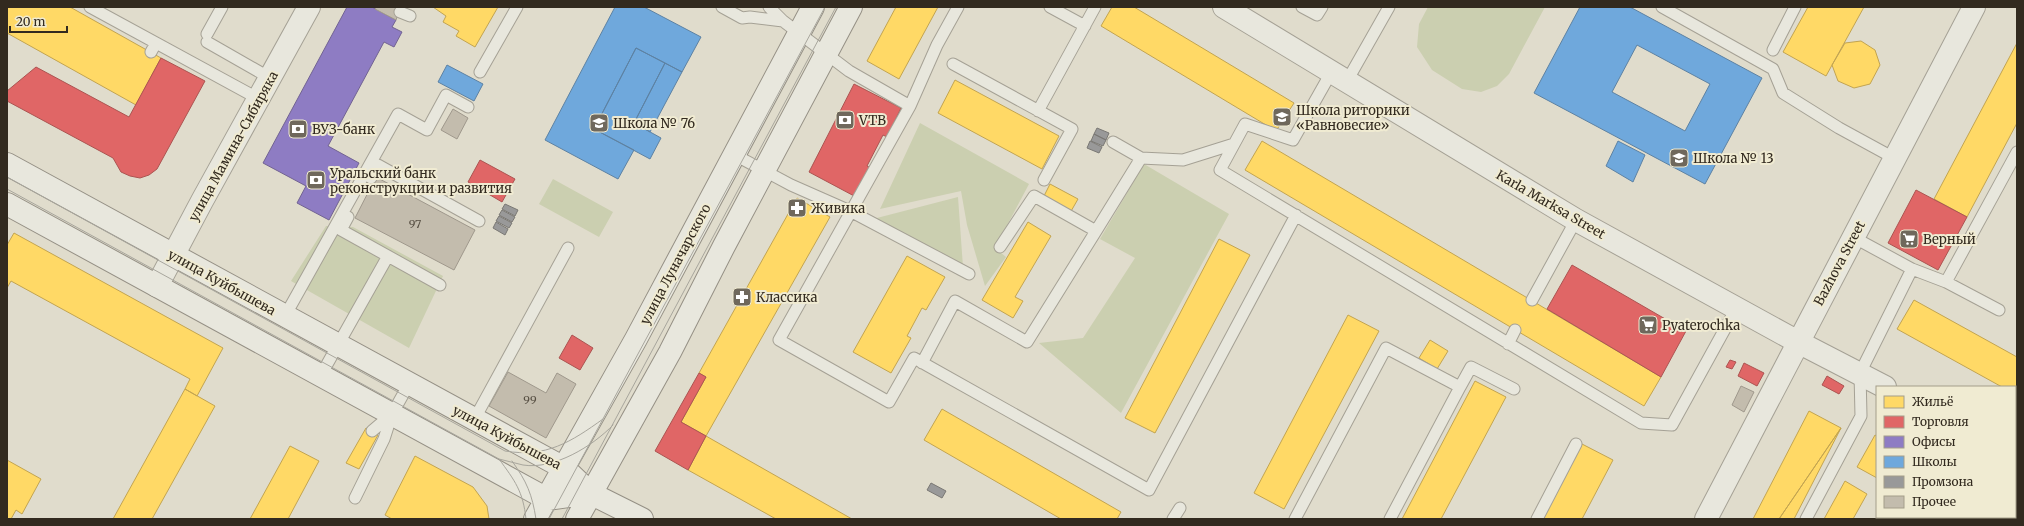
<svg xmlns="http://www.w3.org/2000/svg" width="2024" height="526" font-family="Merriweather,serif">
<rect width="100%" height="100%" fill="#e0dccc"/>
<path fill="#cbcfb0" d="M1428 7H1545L1509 74 1497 86 1481 92 1462 89 1432 70 1417 47 1419 24Z
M920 123 1029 184 995 248 1006 257 985 286 967 225 961 191 880 209Z
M1144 164 1229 214 1121 413 1039 343 1083 338 1135 258 1100 239Z
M553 179 613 212 599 237 539 204Z
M958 197 963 267 873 219Z
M326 226 353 227 443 276 409 348 291 281Z"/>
<path fill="#ffd966" stroke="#c2a451" d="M7 7H70L161 58 136 105 7 33Z
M433 7H498L475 47 456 36 459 31 443 22 446 16Z
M896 7H938L899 79 867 61Z
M1112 7H1134L1294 103 1276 131 1101 26Z
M1808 7H1864L1826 76 1783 52Z
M1861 41 1875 50 1880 65 1870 84 1854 88 1838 81 1832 65 1845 43Z
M2017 43V123L1967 217 1934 199Z
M955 80 1059 136 1042 169 938 113Z
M1262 141 1661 377 1644 406 1245 170Z
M1050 184 1078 199 1070 213 1043 198Z
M797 198 830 217 706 436 681 422 706 377 699 373Z
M1028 222 1051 236 1015 297 1023 301 1013 318 982 300Z
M14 233 223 348 197 396 185 389 190 379 11 281 7 288V245Z
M1219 239 1250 255 1155 433 1125 418Z
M907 256 945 277 926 310 922 308 907 336 911 338 891 373 853 352Z
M1914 300 2017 357V395L2015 394V387H2002L1897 329Z
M1348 315 1379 331 1284 509 1254 493Z
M1430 340 1448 351 1437 369 1419 358Z
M1475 381 1506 397 1441 519H1402Z
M185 389 215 406 152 519H113Z
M942 409 1121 512 1117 519H1061L924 440Z
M1809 411 1841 428 1779 519H1753Z
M366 428 378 435 359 469 346 463Z
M1841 428 1794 519H1779Z
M1875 435 1877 436V478L1857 467Z
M706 436 748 460 852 519H776L688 470Z
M1582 444 1613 460 1582 519H1543Z
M290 446 319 461 288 519H250Z
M415 456 473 487 487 506 489 519H392L385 515Z
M7 460 41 479 22 514 16 510 11 519H7Z
M1845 481 1867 494 1853 519H1824Z
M2015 514 2017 515V519H1950L1946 517H2015Z"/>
<path fill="#e06666" stroke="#ac5451" d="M161 58 205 81 157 169 149 175 140 178 130 176 121 172 113 158 7 101V91L36 67 129 117Z
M854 84 901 108 887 137 883 135 867 166 871 168 856 197 809 172Z
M480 160 515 179 502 202 468 182Z
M1916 190 1967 217 1938 270 1888 243Z
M1572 265 1686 331 1661 377 1547 309Z
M572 335 593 348 580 370 559 358Z
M1730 360 1736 362 1732 369 1726 367Z
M1744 363 1764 373 1757 386 1738 376Z
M699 373 706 377 681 422 706 436 688 470 655 451Z
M1827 376 1844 386 1839 394 1822 385Z"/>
<path fill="#8e7cc3" stroke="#726392" d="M347 7H372L396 20 392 27 402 32 394 47 384 42 328 146 359 163 329 220 297 203 306 186 263 163Z"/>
<path fill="#6fa8dc" stroke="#5d82a3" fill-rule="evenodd" d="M615 7H644L701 37 682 72 636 48 594 129 634 150 618 179 545 140Z
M1580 7H1630L1762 78 1705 184 1534 93ZM1637 45 1710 84 1685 131 1612 92Z
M636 48 665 63 634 123 661 138 650 159 594 129Z
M665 63 682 72 650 132 634 123Z
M447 65 483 84 474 101 438 82Z
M1618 141 1645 155 1633 182 1606 166Z"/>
<path fill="#999" stroke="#7a7874" d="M1097 128 1109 133 1106 140 1094 134Z
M1094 134 1106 140 1103 146 1091 141Z
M1090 141 1102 147 1099 153 1087 148Z
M505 204 518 210 515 216 502 209Z
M502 210 515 217 512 222 499 215Z
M499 216 512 223 509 228 496 221Z
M496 222 508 229 505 235 493 228Z
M931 483 946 491 942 498 927 490Z"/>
<path fill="#c3bcad" stroke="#9f988c" d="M376 7H401L396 20 375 9Z
M453 109 468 118 457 139 441 130Z
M376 177 475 230 454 270 355 218Z
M508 372 546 393 557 373 576 384 546 438 489 406Z
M1741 386 1754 392 1744 412 1732 405Z"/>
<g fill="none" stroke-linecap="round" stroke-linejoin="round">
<g stroke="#a5a195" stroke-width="13">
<path id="lane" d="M90 7 259 99
M722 7 742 18 750 17 783 21 849 71 910 106
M769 7 783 21
M958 7 937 45 910 106 779 340 889 402 914 358 1149 490 1296 215
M1050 7 1085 26
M1302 7 1317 15 1322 7
M1662 7 1773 69 1783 93 1839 128 1894 158
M400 12 410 16
M207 34 222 7
M207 42 270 78
M1773 50 1795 7
M151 52 156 43
M953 64 1072 129 1044 180
M1332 71 1293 140 1245 124 1220 170 1641 423 1672 425 1737 307
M480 72 517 7
M1347 81 1389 7
M1038 111 1095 7
M1113 142 1141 158
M733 154 791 185 850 211 969 274
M371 178 378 165 479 221
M348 217 341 230 440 285
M1853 237 1912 269 1946 282 1999 310
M1000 247 1034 196 1096 231 1141 158 1183 160 1234 144
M1946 282 2017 152
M1532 300 1576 220
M285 316 398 114 427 130 446 95 468 107
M1508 344 1515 330
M922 363 955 301 1027 342 1096 231
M321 375 388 256
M1460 387 1471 367 1514 389
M392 414 409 384
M474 420 568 248
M355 498 384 439 392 414 372 431
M1173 519 1180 508
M1295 519 1386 348 1460 387 1390 519
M1537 519 1576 444
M1806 519 1861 416 1860 373 1912 269"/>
</g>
<g stroke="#a5a195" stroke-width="24">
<path id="street" d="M1224 7 1576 220 1798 342 1885 387
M157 286 202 201 309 7
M2015 459 2017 460
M1706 519 1974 7"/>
</g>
<g stroke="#959085" stroke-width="24">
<path id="secondary" d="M7 164 564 468 590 493 642 519
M7 204 547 499 590 493
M535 519 636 339 813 7
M577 519 670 352 724 246 851 7"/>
</g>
<use href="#lane" stroke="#e8e7dd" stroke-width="11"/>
<use href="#street" stroke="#e8e7dd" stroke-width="22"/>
<use href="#secondary" stroke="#e8e7dd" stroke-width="22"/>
<path stroke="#a8a69d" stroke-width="1" d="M7 177 505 451C546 458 571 442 603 419
M7 189 499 459C507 461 515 463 523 465 554 470 593 446 613 425
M499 459C515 481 523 491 526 519
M512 461C527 482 532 494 536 519
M549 519 825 7
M562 519 836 7"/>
</g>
<defs>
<g id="school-square" transform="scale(1)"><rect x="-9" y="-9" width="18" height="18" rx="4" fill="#6f685c" stroke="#f0ebd2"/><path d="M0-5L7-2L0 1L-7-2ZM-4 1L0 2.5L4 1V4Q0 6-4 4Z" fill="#fff"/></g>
<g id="bank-square" transform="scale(1)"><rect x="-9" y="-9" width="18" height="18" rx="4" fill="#6f685c" stroke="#f0ebd2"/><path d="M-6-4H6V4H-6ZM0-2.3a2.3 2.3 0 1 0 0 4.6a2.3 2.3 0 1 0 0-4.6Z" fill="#fff"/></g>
<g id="pharmacy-square" transform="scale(1)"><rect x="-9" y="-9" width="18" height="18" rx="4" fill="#6f685c" stroke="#f0ebd2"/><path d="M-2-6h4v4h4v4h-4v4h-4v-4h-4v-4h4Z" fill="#fff"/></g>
<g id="supermarket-square" transform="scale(1)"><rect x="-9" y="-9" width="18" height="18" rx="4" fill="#6f685c" stroke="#f0ebd2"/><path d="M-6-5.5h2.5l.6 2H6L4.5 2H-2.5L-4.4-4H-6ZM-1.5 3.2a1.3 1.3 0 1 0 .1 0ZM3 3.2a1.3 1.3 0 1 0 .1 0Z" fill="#fff"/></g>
</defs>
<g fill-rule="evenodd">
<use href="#school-square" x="1282" y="117"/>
<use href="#bank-square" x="845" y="120"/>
<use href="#school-square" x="599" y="123"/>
<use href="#bank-square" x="298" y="129"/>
<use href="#school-square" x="1679" y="158"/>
<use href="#bank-square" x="316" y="180"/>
<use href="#pharmacy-square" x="797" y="208"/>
<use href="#supermarket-square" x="1909" y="239"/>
<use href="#pharmacy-square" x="742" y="297"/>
<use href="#supermarket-square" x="1648" y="325"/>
</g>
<g text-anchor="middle" stroke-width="4" stroke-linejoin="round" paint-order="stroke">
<g font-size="11" fill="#564e42">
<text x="415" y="228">97</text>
<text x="530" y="404">99</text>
</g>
<g font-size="13" fill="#322a1f" stroke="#f0ebd2" text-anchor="start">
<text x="1296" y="115">Школа риторики<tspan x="1296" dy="15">«Равновесие»</tspan></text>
<text x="859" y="125">VTB</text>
<text x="613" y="128">Школа № 76</text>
<text x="312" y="134">ВУЗ-банк</text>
<text x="1693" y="163">Школа № 13</text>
<text x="330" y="178">Уральский банк<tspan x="330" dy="15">реконструкции и развития</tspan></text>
<text x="811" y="213">Живика</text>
<text x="1923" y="244">Верный</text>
<text x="756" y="302">Классика</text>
<text x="1662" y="330">Pyaterochka</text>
</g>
<g font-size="13" fill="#322a1f" stroke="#f0ebd2">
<text transform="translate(233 146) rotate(-61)" y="5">улица Мамина-Сибиряка</text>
<text transform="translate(1551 204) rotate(30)" y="5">Karla Marksa Street</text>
<text transform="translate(1839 263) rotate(-62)" y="5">Bazhova Street</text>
<text transform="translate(675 264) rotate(-62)" y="5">улица Луначарского</text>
<text transform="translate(222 282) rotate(29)" y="5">улица Куйбышева</text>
<text transform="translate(507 437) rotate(28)" y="5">улица Куйбышева</text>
</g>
</g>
<rect width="2024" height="526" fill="none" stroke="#322a1f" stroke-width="16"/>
<rect x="1876" y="386" width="140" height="132" fill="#f0ebd2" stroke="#a49e8a"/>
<rect x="1884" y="396" width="20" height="12" fill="#ffd966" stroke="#a49e8a"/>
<text x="1912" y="406" font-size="12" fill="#322a1f">Жильё</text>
<rect x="1884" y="416" width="20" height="12" fill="#e06666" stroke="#a49e8a"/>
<text x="1912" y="426" font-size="12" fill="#322a1f">Торговля</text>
<rect x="1884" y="436" width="20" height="12" fill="#8e7cc3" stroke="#a49e8a"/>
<text x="1912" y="446" font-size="12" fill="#322a1f">Офисы</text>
<rect x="1884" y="456" width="20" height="12" fill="#6fa8dc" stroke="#a49e8a"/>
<text x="1912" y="466" font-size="12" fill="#322a1f">Школы</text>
<rect x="1884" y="476" width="20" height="12" fill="#999999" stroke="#a49e8a"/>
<text x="1912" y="486" font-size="12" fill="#322a1f">Промзона</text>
<rect x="1884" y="496" width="20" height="12" fill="#c3bcad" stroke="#a49e8a"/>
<text x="1912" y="506" font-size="12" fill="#322a1f">Прочее</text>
<path d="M10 26v6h57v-6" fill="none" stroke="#322a1f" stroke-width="2"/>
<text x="16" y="26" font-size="12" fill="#322a1f" stroke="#f0ebd2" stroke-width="3" paint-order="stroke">20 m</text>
</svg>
